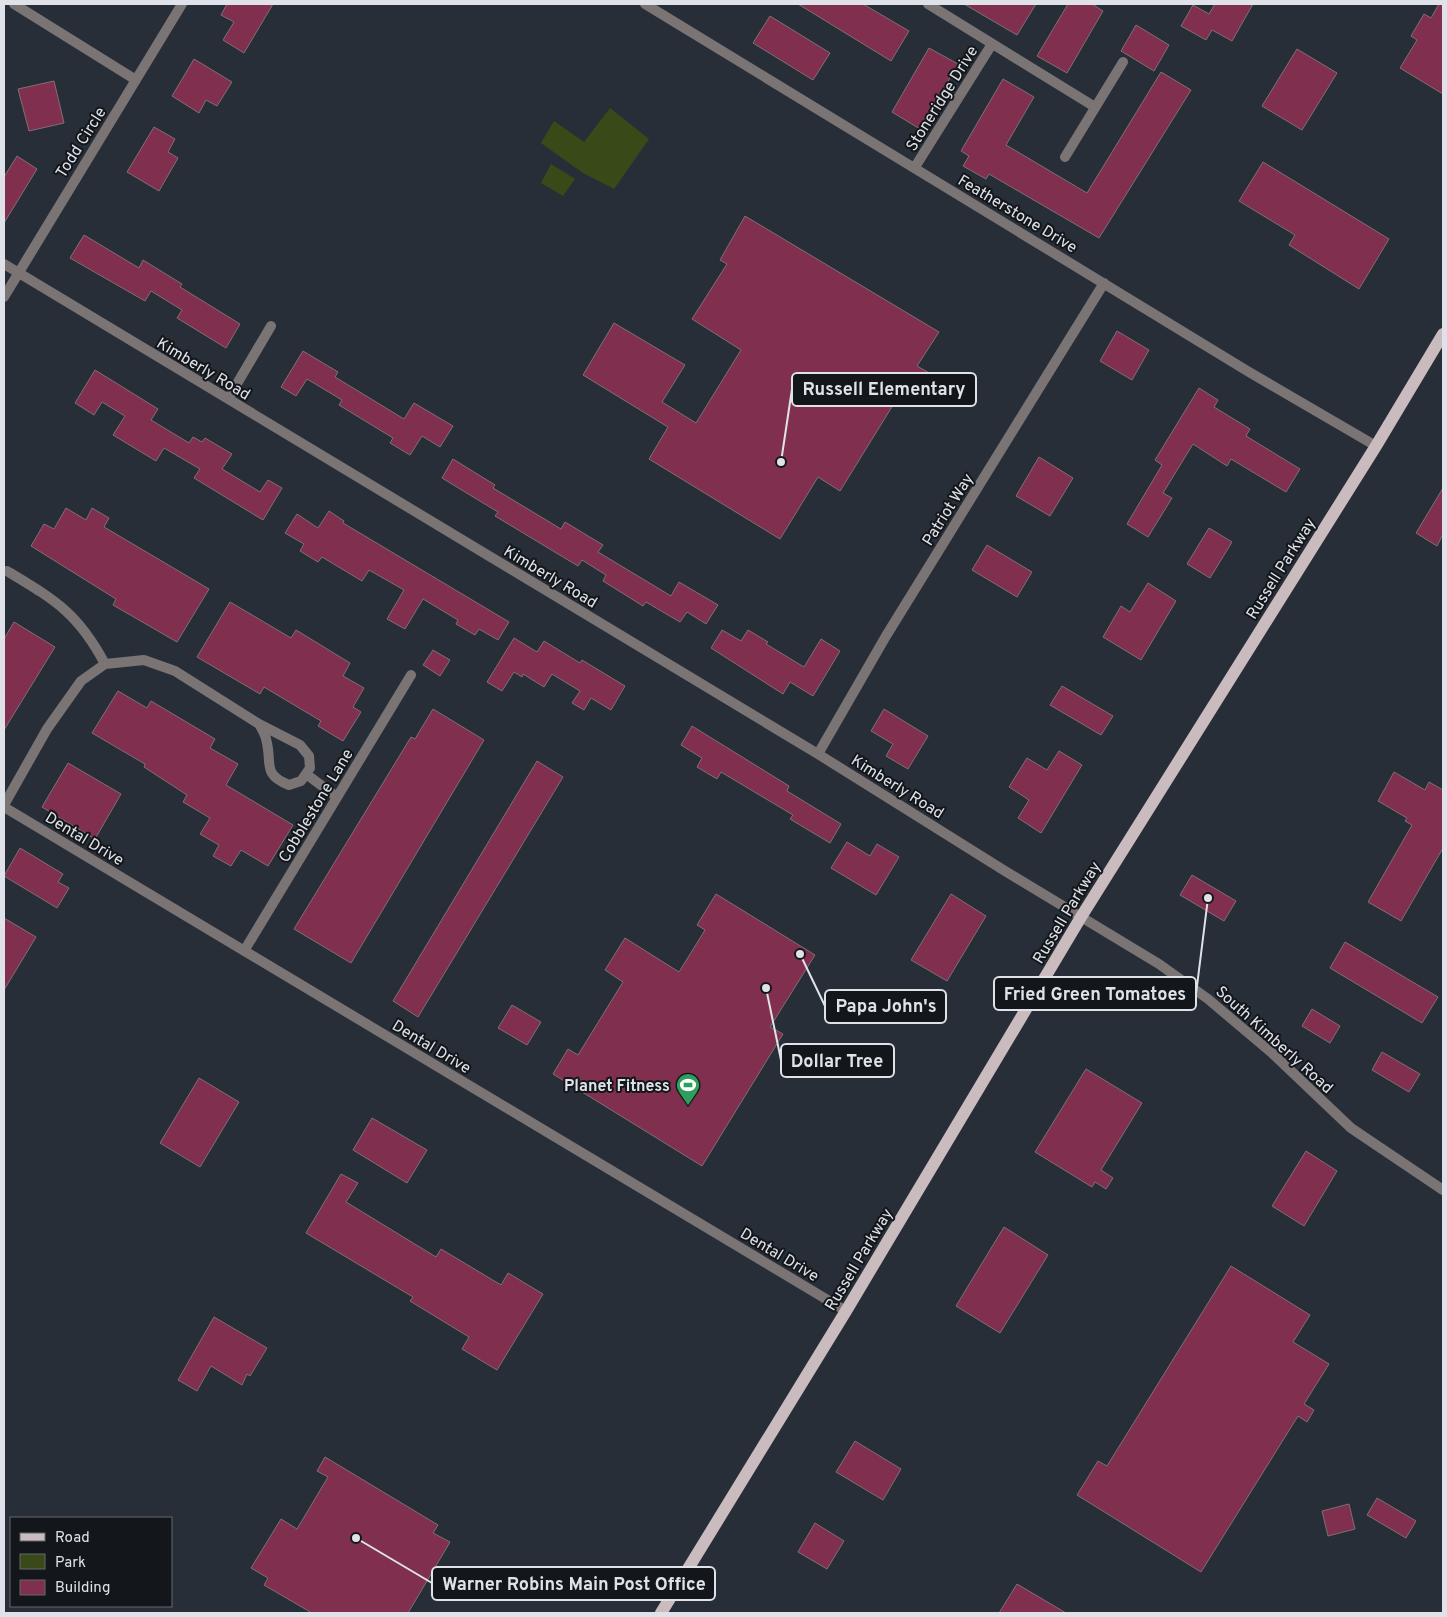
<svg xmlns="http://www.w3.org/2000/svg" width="1447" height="1617" font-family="Overpass,sans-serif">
<rect width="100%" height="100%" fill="#272e37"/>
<path fill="#3a4918" d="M610 108 649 139 614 189 583 173 541 143 554 121 584 142Z
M551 164 575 179 563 196 541 183Z"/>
<path fill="#802f4e" stroke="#7f7074" d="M227 4H273L244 53 223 40 234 22 221 15Z
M798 4H863L909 31 891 61Z
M964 4H1036L1017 35Z
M1068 4H1092L1103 11 1067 73 1037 56Z
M1215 4H1253L1232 41 1212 30 1206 40 1181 26 1193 5 1209 14Z
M1439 4H1443V94L1400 68 1417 40 1411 36 1424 14 1431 18Z
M770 16 830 53 813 80 753 43Z
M1136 25 1169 45 1154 71 1121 51Z
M929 48 958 64 920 129 892 112Z
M1297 49 1337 73 1302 130 1262 106Z
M194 59 232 82 217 106 206 100 199 113 172 96Z
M1161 72 1191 90 1099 238 989 174 986 179 963 166 969 156 961 151 1003 79 1034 97 1006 145 1087 193Z
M54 81 64 123 29 131 18 89Z
M154 127 175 139 168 152 178 158 159 191 127 172Z
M17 156 37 169 4 223V177Z
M1263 162 1389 239 1359 289 1289 245 1295 235 1239 201Z
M745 216 939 332 917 366 931 374 920 392 906 384 840 491 818 477 780 539 649 459 668 427 583 375 614 323 685 365 662 402 696 423 741 350 692 319 727 264 720 260Z
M84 235 139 268 143 260 182 284 180 287 240 324 226 348 177 318 182 310 151 291 145 301 70 258Z
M1117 331 1149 350 1132 380 1100 361Z
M303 351 338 372 335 377 404 419 414 403 453 426 440 447 422 436 410 455 390 443 393 438 339 405 342 400 307 379 296 396 281 387Z
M95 370 158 409 151 420 189 443 193 437 202 442 205 438 232 454 222 469 260 492 268 480 282 488 263 520 194 478 200 469 164 448 156 461 113 435 125 416 102 402 94 415 75 403Z
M1199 388 1218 400 1214 407 1250 429 1246 436 1300 469 1286 492 1231 459 1227 466 1193 444 1163 493 1172 498 1148 537 1127 524 1162 465 1155 460Z
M1039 457 1073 478 1050 516 1016 496Z
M453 459 495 485 493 488 561 529 565 522 603 545 598 552 671 596 679 582 718 605 706 624 687 612 680 622 646 602 643 606 603 581 606 575 582 560 578 566 495 516 498 512 442 478Z
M1443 488V534L1437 546 1416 533Z
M66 508 86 520 92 508 109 518 104 527 209 589 177 642 113 605 116 599 31 546 44 524 54 529Z
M329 511 344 521 343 523 509 622 498 640 479 629 475 635 456 624 458 620 423 599 405 629 387 619 404 590 369 570 362 581 322 557 318 562 300 551 304 544 285 533 297 514 318 528Z
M1209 528 1232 542 1210 578 1187 564Z
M987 545 1032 572 1017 597 972 570Z
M1148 583 1176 601 1141 660 1103 637 1121 606 1130 612Z
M230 602 291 638 296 630 350 663 343 676 364 688 353 707 361 712 343 741 318 726 321 721 264 687 260 694 197 657Z
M14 622 55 647 4 730V639Z
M722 630 741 641 748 630 768 642 766 644 804 667 821 639 840 651 813 696 790 682 783 694 711 648Z
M514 638 537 652 544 641 580 663 582 660 625 686 611 710 591 698 584 710 572 703 580 691 552 674 544 687 523 674 522 677 514 672 502 691 487 682Z
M433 650 450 660 440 676 423 665Z
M1062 686 1113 716 1101 735 1050 705Z
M118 691 147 708 151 701 215 739 210 748 238 764 226 785 293 825 268 866 241 850 231 866 213 856 219 845 200 834 210 818 183 802 187 795 144 767 145 764 92 733Z
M433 709 484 740 351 963 294 929 411 737 415 739Z
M884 709 928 736 908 769 886 756 893 744 871 731Z
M692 726 789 786 787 791 841 824 830 843 790 819 793 815 721 772 717 779 697 767 702 758 681 745Z
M1059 751 1082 765 1041 833 1018 818 1029 800 1009 787 1027 758 1047 770Z
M537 761 563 777 418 1017 393 1001Z
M68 763 121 794 95 839 42 807Z
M1394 772 1425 790 1429 782 1443 790V848L1401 921 1368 902 1412 825 1405 821 1407 818 1378 801Z
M847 842 870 856 877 844 899 857 876 895 831 868Z
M20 848 63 874 58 882 69 888 57 908 4 876Z
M1192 875 1236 901 1224 921 1180 895Z
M716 894 815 955 770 1027 783 1034 702 1166 553 1074 568 1049 578 1055 623 982 605 970 625 938 679 972 705 930 697 925Z
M951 894 986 916 947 981 911 960Z
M4 918 36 937 4 990Z
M1345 942 1438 997 1422 1023 1330 968Z
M512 1005 541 1022 527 1045 498 1028Z
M1312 1009 1340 1026 1330 1043 1302 1026Z
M1382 1052 1420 1074 1409 1092 1372 1070Z
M1086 1069 1142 1103 1101 1170 1113 1178 1106 1189 1095 1182 1092 1187 1035 1152Z
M199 1078 239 1102 200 1167 160 1143Z
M372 1118 427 1150 407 1183 353 1150Z
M1306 1151 1337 1171 1304 1226 1272 1206Z
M341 1174 358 1183 346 1202 436 1257 441 1249 501 1285 508 1273 543 1294 497 1370 462 1349 469 1337 410 1301 413 1297 306 1233Z
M1004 1227 1048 1255 1000 1333 956 1306Z
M1231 1266 1310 1315 1293 1342 1329 1364 1304 1404 1314 1410 1307 1422 1298 1416 1201 1572 1077 1495 1098 1461 1107 1466Z
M214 1317 267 1348 250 1376 247 1374 242 1385 211 1366 197 1391 178 1380Z
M855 1441 901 1469 883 1500 836 1472Z
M325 1457 438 1525 433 1533 450 1542 408 1613H312L264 1585 268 1578 251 1568 281 1519 297 1529 328 1477 317 1471Z
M1377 1498 1416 1521 1406 1538 1367 1515Z
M1349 1504 1355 1529 1328 1536 1322 1511Z
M815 1523 844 1541 827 1569 798 1552Z
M1017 1584 1066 1613H999Z"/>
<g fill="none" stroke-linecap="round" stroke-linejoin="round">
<path stroke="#7b7475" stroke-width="10" d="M14 4 136 80
M645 4 1249 372 1376 446
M928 4 1095 107
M1065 157 1123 62
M915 167 992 44
M4 264 818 754 1005 871 1159 964 1208 999 1272 1053 1351 1128 1443 1190
M4 297 182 4
M228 399 271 326
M7 571C55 600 78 613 105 664
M818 754 886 636 1104 283
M306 774 337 797
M4 805 47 729 81 681 105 664 144 660 175 671 259 724 300 745 309 756 310 768 301 781 289 785C261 774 273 763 266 739 265 734 262 729 259 724
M4 807 846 1311
M244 951 411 675"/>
<path stroke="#c9bbbe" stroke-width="12" d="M661 1613 846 1311 1081 917 1376 446 1443 334"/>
</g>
<defs>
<g id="stadium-pin" transform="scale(1.25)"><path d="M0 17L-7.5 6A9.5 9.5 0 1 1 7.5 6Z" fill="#2e9e5b" stroke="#13161a"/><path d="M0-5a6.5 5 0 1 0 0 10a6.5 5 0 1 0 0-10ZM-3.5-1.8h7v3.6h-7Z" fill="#fff"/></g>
</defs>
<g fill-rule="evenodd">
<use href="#stadium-pin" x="688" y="1085"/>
</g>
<g text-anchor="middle" stroke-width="4" stroke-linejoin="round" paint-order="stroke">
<g font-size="16" fill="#dfe3e9" stroke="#13161a">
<text transform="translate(941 98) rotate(-58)" y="6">Stoneridge Drive</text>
<text transform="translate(80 142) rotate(-58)" y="6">Todd Circle</text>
<text transform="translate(1018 213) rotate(31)" y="6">Featherstone Drive</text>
<text transform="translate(204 368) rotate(31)" y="6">Kimberly Road</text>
<text transform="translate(947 509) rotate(-58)" y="6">Patriot Way</text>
<text transform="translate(1280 568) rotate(-58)" y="6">Russell Parkway</text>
<text transform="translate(551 576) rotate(31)" y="6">Kimberly Road</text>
<text transform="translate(898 786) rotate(32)" y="6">Kimberly Road</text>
<text transform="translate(315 805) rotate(-59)" y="6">Cobblestone Lane</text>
<text transform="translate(85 838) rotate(31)" y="6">Dental Drive</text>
<text transform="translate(1066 912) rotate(-59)" y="6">Russell Parkway</text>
<text transform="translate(1275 1039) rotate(42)" y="6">South Kimberly Road</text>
<text transform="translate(432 1046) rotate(31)" y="6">Dental Drive</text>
<text transform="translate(780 1254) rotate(31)" y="6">Dental Drive</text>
<text transform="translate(858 1259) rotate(-59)" y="6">Russell Parkway</text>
</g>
<g font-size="16" font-weight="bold" fill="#dfe3e9" stroke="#13161a" text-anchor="end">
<text x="670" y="1091">Planet Fitness</text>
</g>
</g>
<path fill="none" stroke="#dfe3e9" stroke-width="2" d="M781 462L792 389M1208 898L1196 994M800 954L825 1006M766 988L781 1060M356 1538L432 1583"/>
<g fill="#dfe3e9" stroke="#13161a" stroke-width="2">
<circle cx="781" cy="462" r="5"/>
<circle cx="1208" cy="898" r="5"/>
<circle cx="800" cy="954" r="5"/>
<circle cx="766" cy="988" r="5"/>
<circle cx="356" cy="1538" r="5"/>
</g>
<g fill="#13161a" stroke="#dfe3e9" stroke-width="2">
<rect x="792" y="373" width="184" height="33" rx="5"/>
<rect x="994" y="977" width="202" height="33" rx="5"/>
<rect x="825" y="990" width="121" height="33" rx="5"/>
<rect x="781" y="1044" width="113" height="33" rx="5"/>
<rect x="432" y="1567" width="283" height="33" rx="5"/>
</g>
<g font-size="18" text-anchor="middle" font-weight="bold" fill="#dfe3e9">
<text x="884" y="395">Russell Elementary</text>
<text x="1095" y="1000">Fried Green Tomatoes</text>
<text x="886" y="1012">Papa John's</text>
<text x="837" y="1067">Dollar Tree</text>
<text x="574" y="1590">Warner Robins Main Post Office</text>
</g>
<rect width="1447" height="1617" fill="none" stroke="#dfe3e9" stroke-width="10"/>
<rect x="10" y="1517" width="162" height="90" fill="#13161a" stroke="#65686d"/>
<rect x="20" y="1533" width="25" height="8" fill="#c9bbbe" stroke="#65686d"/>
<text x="55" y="1542" font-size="15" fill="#dfe3e9">Road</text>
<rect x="20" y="1554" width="25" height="15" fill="#3a4918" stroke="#65686d"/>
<text x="55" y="1567" font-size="15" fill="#dfe3e9">Park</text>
<rect x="20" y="1580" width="25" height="15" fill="#802f4e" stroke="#65686d"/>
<text x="55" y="1592" font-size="15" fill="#dfe3e9">Building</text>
</svg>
